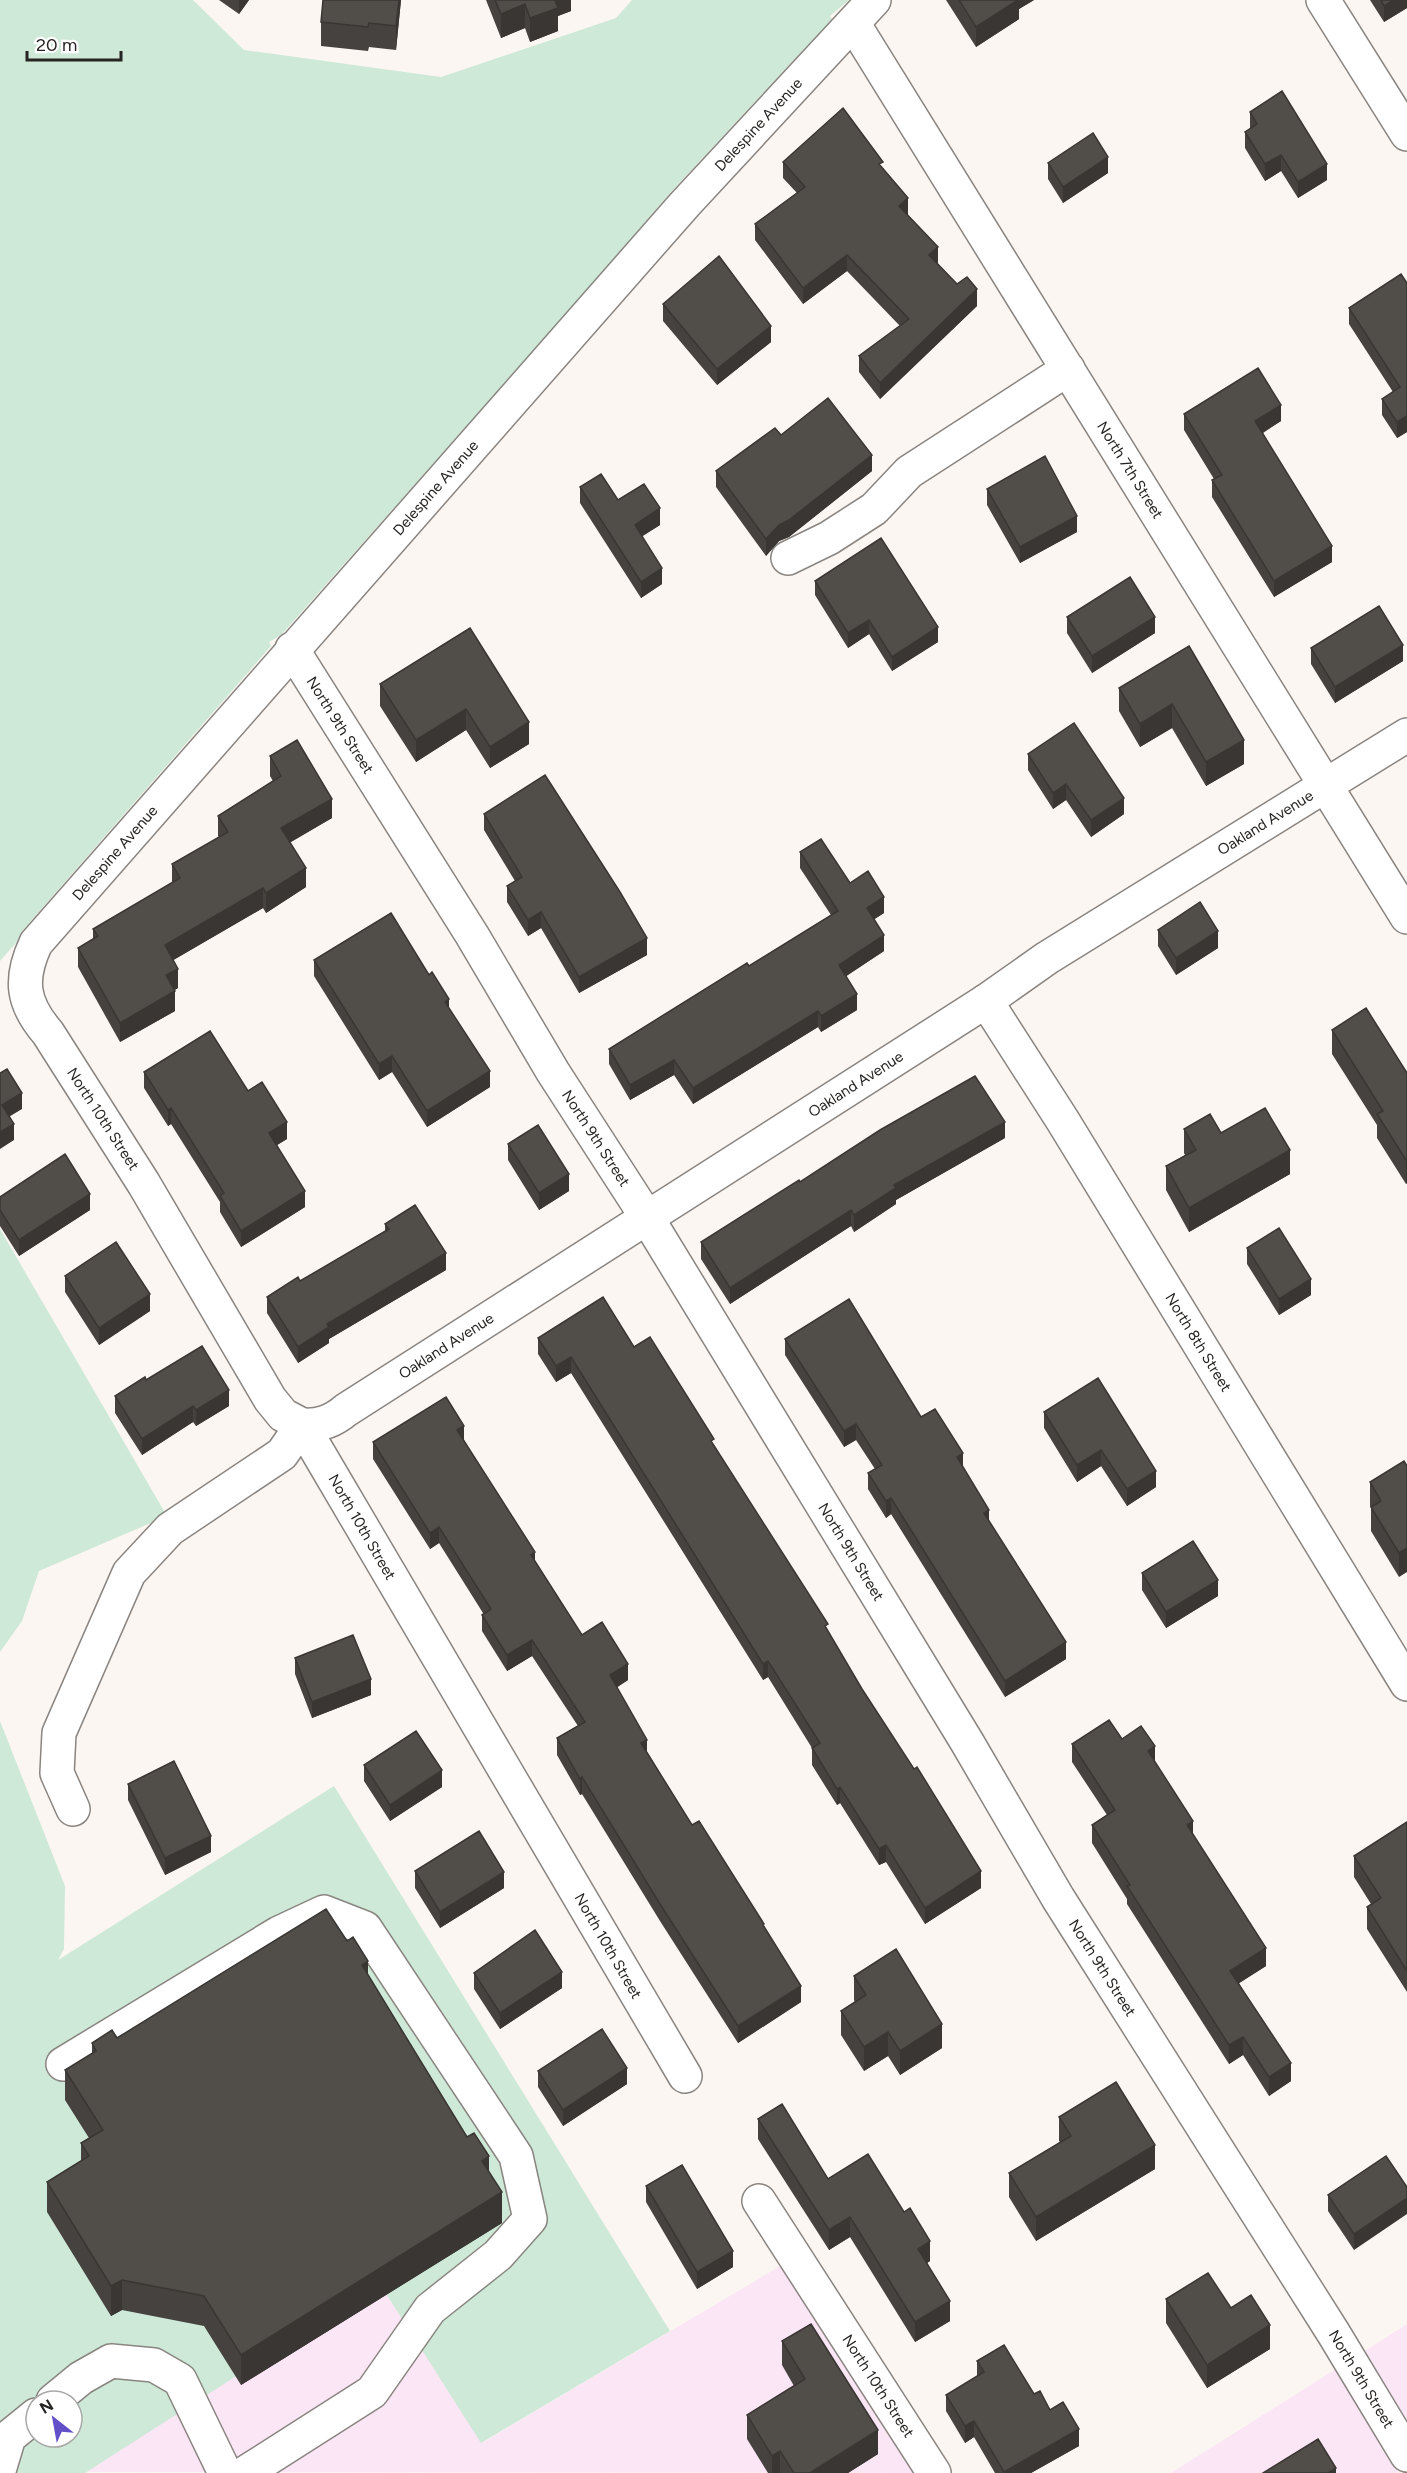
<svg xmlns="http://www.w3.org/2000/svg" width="1407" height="2473" font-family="Figtree,sans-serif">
<rect width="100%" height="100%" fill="#fcf6f2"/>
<path fill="#fbe6f6" d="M782 2265 915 2473 84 2472 380 2283 482 2443Z
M1407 2324V2424L1363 2352Z
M1336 2369 1399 2473H1171Z"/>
<path fill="#cee9d7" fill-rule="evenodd" d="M0 0H193L244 50 441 77 616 18 632 0H849L830 16 832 19 671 192 544 339 281 635 269 642 271 646 23 930 16 943 0 961Z
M0 1229 167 1516 39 1571 22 1621 0 1652Z
M0 1721 65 1886 64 1949 58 1960 334 1786 670 2331 481 2443 380 2284 85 2473H0ZM36 2401H72V2437H36Z"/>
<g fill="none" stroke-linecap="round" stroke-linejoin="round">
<g stroke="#8a8581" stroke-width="36">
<g id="minor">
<path d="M1323 0 1407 134"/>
<path id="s1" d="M853 23 1407 917"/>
<path d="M788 558 829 538 874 509 909 472 1068 369"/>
<path id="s2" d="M292 649 472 935 553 1072 646 1216 967 1742 1058 1898 1334 2334 1407 2455"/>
<path id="s3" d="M986 1001 1063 1121 1407 1684"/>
<path id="s4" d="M73 1809 57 1773 59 1733 129 1573 170 1529 282 1454 302 1425C319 1426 332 1422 346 1410L986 1001 1047 958 1407 735"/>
<path d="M63 2064 279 1933 324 1912 365 1928 516 2156 530 2219 498 2255 430 2309 372 2392 245 2473"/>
<path id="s5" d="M685 2076 302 1425 283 1415 270 1399 144 1184 48 1033C22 1003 19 979 36 943L684 205 874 0"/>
<path id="s6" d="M759 2201 934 2473"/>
<path d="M53 2401 81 2378 111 2361 154 2365 180 2380 225 2473"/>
<path d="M0 2467 9 2437 36 2415"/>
</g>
</g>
<use href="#minor" stroke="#fff" stroke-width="33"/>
</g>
<path fill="#46423f" d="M219 0H249L239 14Z
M323 0H401L396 50 369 47 368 51 321 46V22Z
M486 0H571V11L558 16V31L530 42 525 28 501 38Z
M946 0H1034L1019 9V19L976 47Z
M1370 0H1407V8L1384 22Z
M1250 112 1327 180 1298 198 1281 171 1265 181 1245 148V132L1250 129Z
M783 162 883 168 908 214 907 215 938 263 937 264 977 306 880 399 859 372V356L900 326 847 271 803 304 755 240V224L797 193 783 178Z
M1048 163 1108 173 1063 203 1048 179Z
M1407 283V432L1397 438 1382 415V399L1393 392 1349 324V308Z
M663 304 771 342 717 385 663 321Z
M1184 414 1281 421 1263 433 1332 562 1274 597 1212 497V480L1214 479 1184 430Z
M781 435 872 471 789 537 779 541 766 556 716 487V471Z
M580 487 618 500 660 525 642 536 662 584 641 598 580 503Z
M987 489 1077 532 1020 563 987 505Z
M815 581 938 642 892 671 869 634 848 648 815 595Z
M1067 617 1155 633 1092 673 1067 633Z
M470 628 529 744 490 768 466 730 416 762 380 706V684Z
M1189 646 1244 764 1206 786 1172 728 1140 747 1119 711V688Z
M1311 648 1403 661 1335 703 1311 664Z
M1028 754 1124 814 1091 837 1066 800 1053 809 1028 770Z
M270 756 332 818 290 842 306 887 266 913 263 908 173 960 178 988 174 990 175 1011 120 1042 78 967V948L93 939V929L172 883V864L219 837 218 836V816L273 781 270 776Z
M484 814 647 955 579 993 541 928 528 936 507 902V886L515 881 484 830Z
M800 852 850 883 884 913 874 919 884 951 846 976 857 1010 821 1032 818 1027 693 1104 674 1075 630 1100 609 1064V1049L749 966 831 915 800 868Z
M1158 930 1218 948 1176 975 1158 946Z
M314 960 449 1008 490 1087 427 1127 392 1072 379 1080 314 976Z
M1332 1030 1407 1073V1183L1406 1184 1377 1138V1125L1332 1054Z
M144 1072 248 1091 287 1139 277 1145 305 1207 241 1247 220 1212V1202L171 1124 168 1126 144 1088Z
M1184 1129 1290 1174 1189 1232 1166 1190V1166L1185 1155 1184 1153Z
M1005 1138 896 1200V1204L854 1232 851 1226 730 1304 701 1259V1242L800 1182Z
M508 1144 569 1191 539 1210 508 1160Z
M0 1197 90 1210 19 1256 0 1226Z
M385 1224 446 1270 329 1339V1343L298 1363 267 1313V1297L300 1281 385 1231Z
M1247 1248 1311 1295 1279 1315 1247 1264Z
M65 1276 150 1311 99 1345 65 1292Z
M538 1338 634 1347 714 1445 828 1632 981 1888 925 1924 886 1862 879 1865 840 1803 837 1805 812 1765V1748L768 1677 763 1680 571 1373 556 1382 538 1354Z
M785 1339 921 1417 963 1468 989 1521 1066 1659 1005 1697 891 1514 886 1518 868 1489V1473L875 1469 856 1440 844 1447 785 1355Z
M146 1380 229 1406 196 1426 193 1422 142 1455 115 1413V1396Z
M1044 1412 1156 1487 1127 1506 1101 1466 1077 1482 1044 1428Z
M464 1440 535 1561 582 1635 628 1680 617 1687 647 1752 692 1825 764 1928 801 2002 738 2043 660 1921 582 1794 580 1795 557 1755V1738L578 1726 532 1656 507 1671 482 1631V1615L483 1613 439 1543 430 1549 373 1459V1442Z
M1404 1461 1399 1577 1371 1531V1508L1370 1506V1482Z
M1142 1573 1218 1596 1166 1628 1142 1590Z
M295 1658 371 1695 312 1718 295 1674Z
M1122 1739 1155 1762 1193 1834 1266 1966 1239 1983 1291 2081 1269 2096 1243 2055 1229 2064 1127 1904V1899L1092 1843V1825L1107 1815 1072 1762V1744Z
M364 1765 442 1787 390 1821 364 1781Z
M128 1784 211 1852 165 1875 128 1800Z
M1407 1822V1992L1367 1929V1907L1371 1904 1354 1877V1856Z
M415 1871 504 1888 440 1928 415 1888Z
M474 1973 562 1988 500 2029 474 1989Z
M368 1975 489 2173 502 2223 241 2385 204 2326 122 2310 111 2316 47 2212V2182L81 2161V2143L89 2138 65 2100V2070L92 2054V2043L117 2038Z
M854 1976 942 2048 900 2075 888 2056 864 2071 841 2035V2011L855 2002 854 2000Z
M538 2071 627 2084 563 2126 538 2087Z
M1059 2117 1155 2169 1036 2241 1009 2197V2173L1060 2142 1059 2141Z
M758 2119 828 2179 930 2261 927 2263 950 2321 915 2342 850 2237 829 2250 758 2139Z
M1386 2156 1354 2250 1328 2211V2195Z
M646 2186 733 2267 697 2289 646 2202Z
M1166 2299 1231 2308 1270 2349 1207 2388 1166 2323Z
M782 2341 878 2454 848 2473H768L747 2439V2415L794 2386 782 2365Z
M977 2361 1034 2394 1050 2410 1079 2446 1031 2473H995L974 2437 965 2443 946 2411V2395L977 2376Z"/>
<path fill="#393633" d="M239 0H249L239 14Z
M399 0H401L396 50V26Z
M553 0H571V11L558 16V31L530 42V18Z
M1014 0H1034L1019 9V19L976 47V27Z
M1394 0H1407V8L1384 22V6Z
M525 4V28L501 38V14Z
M1281 155V171L1265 181V164Z
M1108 157V173L1063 203V187Z
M1327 164V180L1298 198V182Z
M908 198V214L899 222V206Z
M938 247V263L929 271V255Z
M847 255V271L803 304V288Z
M977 289V306L880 399V383Z
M771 326V342L717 385V369Z
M1281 405V421L1255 437V421Z
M1407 416V432L1397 438V422Z
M872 455V471L789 537 779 541 766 556V539L779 525Z
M660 508V525L635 541V525Z
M1077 516V532L1020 563V547Z
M1332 546V562L1274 597V581Z
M662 568V584L641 598V582Z
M1155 617V633L1092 673V656Z
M869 620V634L848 648V633Z
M938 627V642L892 671V657Z
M1403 645V661L1335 703V687Z
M1172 704V728L1140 747V724Z
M466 709V730L416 762V740Z
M529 722V744L490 768V747Z
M1244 740V764L1206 786V762Z
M1066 784V800L1053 809V793Z
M1124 798V814L1091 837V820Z
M332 799V818L281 848V828Z
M306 868V887L266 913V893Z
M263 888V908L165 965V945Z
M884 897V913L867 924V908Z
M541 912V928L528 936V920Z
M1218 931V948L1176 975V958Z
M884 935V951L839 981V965Z
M647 938V955L579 993V977Z
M178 969V988L166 995V975Z
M175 991V1011L120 1042V1023Z
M857 994V1010L821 1032V1016Z
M449 999V1015L445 1002Z
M818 1011V1027L693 1104V1088Z
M392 1056V1072L379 1080V1064Z
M674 1060V1075L630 1100V1085Z
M490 1071V1087L427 1127V1111Z
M22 1093V1109L2 1121V1105Z
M171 1108V1124L168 1126V1110Z
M287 1122V1139L269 1150V1133Z
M1005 1122V1138L896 1200V1204L854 1232V1215L894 1185Z
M14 1124V1140L0 1149V1132Z
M1290 1150V1174L1189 1232V1208Z
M1407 1159V1183L1406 1184V1160Z
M569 1174V1191L539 1210V1193Z
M305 1191V1207L241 1247V1231Z
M90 1194V1210L19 1256V1240Z
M851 1210V1226L730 1304V1288Z
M446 1253V1270L329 1339V1343L298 1363V1347L327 1324Z
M1311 1279V1295L1279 1315V1299Z
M150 1294V1311L99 1345V1328Z
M571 1357V1373L556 1382V1366Z
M229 1390V1406L196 1426V1410Z
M193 1406V1422L142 1455V1439Z
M856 1424V1440L844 1447V1431Z
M464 1426V1442L457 1430Z
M1101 1450V1466L1077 1482V1465Z
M963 1453V1469L957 1457Z
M1156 1471V1487L1127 1506V1489Z
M891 1498V1514L886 1518V1501Z
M989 1510V1526L984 1513Z
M439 1527V1543L430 1549V1533Z
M1407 1548V1572L1399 1577V1553Z
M535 1552V1568L531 1555Z
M1218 1580V1596L1166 1628V1612Z
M532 1640V1656L507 1671V1655Z
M1066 1642V1659L1005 1697V1681Z
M768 1661V1677L763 1680V1664Z
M628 1664V1680L610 1692V1675Z
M371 1679V1695L312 1718V1702Z
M647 1740V1756L641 1743Z
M1155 1746V1765L1148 1751Z
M442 1770V1787L390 1821V1805Z
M582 1777V1794L580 1795V1779Z
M840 1787V1803L837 1805V1789Z
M1193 1821V1840L1187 1825Z
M211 1836V1852L165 1875V1858Z
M886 1845V1862L879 1865V1849Z
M981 1871V1888L925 1924V1908Z
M504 1872V1888L440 1928V1912Z
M1266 1948V1966L1230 1989V1971Z
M368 1961V1991L362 1965Z
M562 1972V1988L500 2029V2013Z
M801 1986V2002L738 2043V2026Z
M942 2024V2048L900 2075V2051Z
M888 2032V2056L864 2071V2047Z
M1243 2037V2055L1229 2064V2045Z
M1291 2063V2081L1269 2096V2077Z
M627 2068V2084L563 2126V2110Z
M1155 2145V2169L1036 2241V2217Z
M489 2156V2187L482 2161Z
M502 2192V2223L241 2385V2355Z
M1407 2198V2214L1354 2250V2234Z
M850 2217V2237L829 2250V2230Z
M930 2241V2261L918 2269V2249Z
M733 2251V2267L697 2289V2272Z
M122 2280V2310L111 2316V2286Z
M950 2301V2321L915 2342V2322Z
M1270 2325V2349L1207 2388V2365Z
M974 2421V2437L965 2443V2426Z
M1079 2429V2446L1031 2473H1004Z
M878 2430V2454L848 2473H810Z
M780 2451V2473H772V2456Z
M1336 2468V2473H1328Z"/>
<path fill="#514d49" stroke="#393633" stroke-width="1.5" d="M323 0H399L396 26 369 23 368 27 321 22Z
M495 0H555L558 8 530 18 525 4 501 14Z
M959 0H1018L976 27Z
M1381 0H1394L1384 6Z
M1282 91 1327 164 1298 182 1281 155 1265 164 1245 132 1257 124 1250 112Z
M843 108 883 162 879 164 908 198 899 206 938 247 929 255 957 284 967 277 977 289 880 383 859 356 909 319 847 255 803 288 755 224 805 187 783 162Z
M1093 133 1108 157 1063 187 1048 163Z
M719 256 771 326 717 369 663 304Z
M1401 274 1407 283V416L1397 422 1382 399 1400 387 1349 308Z
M1258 368 1281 405 1255 421 1332 546 1274 581 1212 480 1222 475 1184 414Z
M828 398 872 455 789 520 779 525 766 539 716 471 775 428 781 435Z
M1045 456 1077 516 1020 547 987 489Z
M601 474 618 500 644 484 660 508 635 525 662 568 641 582 580 487Z
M881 538 938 627 892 657 869 620 848 633 815 581Z
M1130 577 1155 617 1092 656 1067 617Z
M1379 606 1403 645 1335 687 1311 648Z
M470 628 529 722 490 747 466 709 416 740 380 684Z
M1189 646 1244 740 1206 762 1172 704 1140 724 1119 688Z
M1074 723 1124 798 1091 820 1066 784 1053 793 1028 754Z
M297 740 332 799 281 828 306 868 266 893 263 888 165 945 178 969 166 975 175 991 120 1023 78 948 98 936 93 929 180 878 172 864 228 832 218 816 281 776 270 756Z
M545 775 620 892 647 938 579 977 541 912 528 920 507 886 522 877 484 814Z
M821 839 850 883 868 871 884 897 867 908 884 935 839 965 857 994 821 1016 818 1011 693 1088 674 1060 630 1085 609 1049 747 963 749 966 838 911 800 852Z
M1200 902 1218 931 1176 958 1158 930Z
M391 913 429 975 432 972 449 999 445 1002 490 1071 427 1111 392 1056 379 1064 314 960Z
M1366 1008 1407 1073V1159L1406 1160 1377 1114 1383 1111 1332 1030Z
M210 1031 248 1091 262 1082 287 1122 269 1133 305 1191 241 1231 220 1196 224 1193 171 1108 168 1110 144 1072Z
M7 1069 22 1093 2 1105 14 1124 0 1132V1073Z
M975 1076 1005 1122 894 1185 896 1188 854 1215 851 1210 730 1288 701 1242 799 1180 800 1182 880 1130Z
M1265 1108 1290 1150 1189 1208 1166 1166 1196 1150 1184 1129 1210 1114 1221 1133Z
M538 1125 569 1174 539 1193 508 1144Z
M65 1154 90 1194 19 1240 0 1210V1197Z
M415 1205 446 1253 327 1324 329 1327 298 1347 267 1297 298 1277 300 1281 389 1229 385 1224Z
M1279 1228 1311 1279 1279 1299 1247 1248Z
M116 1242 150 1294 99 1328 65 1276Z
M603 1297 634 1347 650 1337 714 1439 711 1441 828 1624 825 1626 862 1689 914 1769 917 1767 981 1871 925 1908 886 1845 879 1849 840 1787 837 1789 812 1748 820 1743 768 1661 763 1664 571 1357 556 1366 538 1338Z
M849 1299 921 1417 935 1409 963 1453 957 1457 989 1510 984 1513 1066 1642 1005 1681 891 1498 886 1501 868 1473 882 1465 856 1424 844 1431 785 1339Z
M202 1346 229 1390 196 1410 193 1406 142 1439 115 1396 145 1377 146 1380Z
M1098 1378 1156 1471 1127 1489 1101 1450 1077 1465 1044 1412Z
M446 1397 464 1426 457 1430 535 1552 531 1555 582 1635 602 1622 628 1664 610 1675 647 1740 641 1743 692 1825 699 1821 764 1924 763 1925 801 1986 738 2026 660 1904 582 1777 580 1779 557 1738 585 1722 532 1640 507 1655 482 1615 491 1609 439 1527 430 1533 373 1442Z
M1404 1461 1407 1466V1548L1399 1553 1371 1507 1381 1501 1370 1482Z
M1193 1541 1218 1580 1166 1612 1142 1573Z
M353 1635 371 1679 312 1702 295 1658Z
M1109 1720 1122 1739 1141 1726 1155 1746 1148 1751 1193 1821 1187 1825 1266 1948 1230 1971 1291 2063 1269 2077 1243 2037 1229 2045 1127 1886 1130 1885 1092 1825 1115 1810 1072 1744Z
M416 1731 442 1770 390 1805 364 1765Z
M174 1761 211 1836 165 1858 128 1784Z
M1407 1822V1971L1367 1907 1381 1898 1354 1856Z
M479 1831 504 1872 440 1912 415 1871Z
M326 1909 347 1941 353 1937 368 1961 362 1965 467 2137 474 2133 489 2156 482 2161 502 2192 241 2355 204 2296 122 2280 111 2286 47 2182 89 2156 81 2143 103 2130 65 2070 96 2051 92 2043 112 2030 117 2038Z
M535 1930 562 1972 500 2013 474 1973Z
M896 1949 942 2024 900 2051 888 2032 864 2047 841 2011 866 1995 854 1976Z
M602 2029 627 2068 563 2110 538 2071Z
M1116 2082 1155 2145 1036 2217 1009 2173 1071 2136 1059 2117Z
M782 2104 828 2179 868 2154 904 2212 910 2208 930 2241 918 2249 950 2301 915 2322 850 2217 829 2230 758 2119Z
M1386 2156 1407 2187V2198L1354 2234 1328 2195Z
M682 2165 733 2251 697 2272 646 2186Z
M1208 2273 1231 2308 1251 2295 1270 2325 1207 2365 1166 2299Z
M811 2324 878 2430 810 2473H794L780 2451 772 2456 747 2415 805 2379 782 2341Z
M1004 2345 1034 2394 1040 2391 1050 2410 1063 2402 1079 2429 1004 2472 974 2421 965 2426 946 2395 984 2372 977 2361Z
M1318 2439 1336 2468 1328 2473H1263Z"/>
<g text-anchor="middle" stroke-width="6" stroke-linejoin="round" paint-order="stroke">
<g font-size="15" fill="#272523" stroke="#fff">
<text dy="5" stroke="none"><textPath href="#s5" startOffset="2415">Delespine Avenue</textPath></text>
<text dy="5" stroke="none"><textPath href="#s1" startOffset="526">North 7th Street</textPath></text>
<text dy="5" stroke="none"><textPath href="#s5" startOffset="1929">Delespine Avenue</textPath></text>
<text dy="5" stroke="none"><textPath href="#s2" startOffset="90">North 9th Street</textPath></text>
<text dy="5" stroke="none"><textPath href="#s4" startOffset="1623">Oakland Avenue</textPath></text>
<text dy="5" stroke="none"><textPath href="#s5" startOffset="1443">Delespine Avenue</textPath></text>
<text dy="5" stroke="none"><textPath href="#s4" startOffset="1137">Oakland Avenue</textPath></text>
<text transform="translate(103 1119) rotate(57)" y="5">North 10th Street</text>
<text dy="5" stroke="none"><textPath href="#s2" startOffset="576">North 9th Street</textPath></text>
<text dy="5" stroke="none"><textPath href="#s3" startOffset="402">North 8th Street</textPath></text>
<text dy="5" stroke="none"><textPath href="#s4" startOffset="651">Oakland Avenue</textPath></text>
<text transform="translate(362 1527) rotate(60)" y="5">North 10th Street</text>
<text dy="5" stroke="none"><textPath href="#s2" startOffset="1062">North 9th Street</textPath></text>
<text transform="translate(608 1946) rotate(60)" y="5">North 10th Street</text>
<text dy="5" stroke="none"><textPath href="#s2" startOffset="1548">North 9th Street</textPath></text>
<text dy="5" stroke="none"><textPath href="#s2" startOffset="2034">North 9th Street</textPath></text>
<text dy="5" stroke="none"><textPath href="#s6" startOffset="220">North 10th Street</textPath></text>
</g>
</g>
<g transform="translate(54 2419) rotate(329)"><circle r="28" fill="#ffffff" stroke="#a9a8a7" stroke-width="1.5"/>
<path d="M0-4.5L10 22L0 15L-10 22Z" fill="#6150c8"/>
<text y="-9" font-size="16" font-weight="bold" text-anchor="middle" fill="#272523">N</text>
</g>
<path d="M27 51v9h94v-9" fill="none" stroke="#272523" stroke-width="3"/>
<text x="36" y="51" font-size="18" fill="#272523" stroke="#ffffff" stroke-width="4.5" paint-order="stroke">20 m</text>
</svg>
